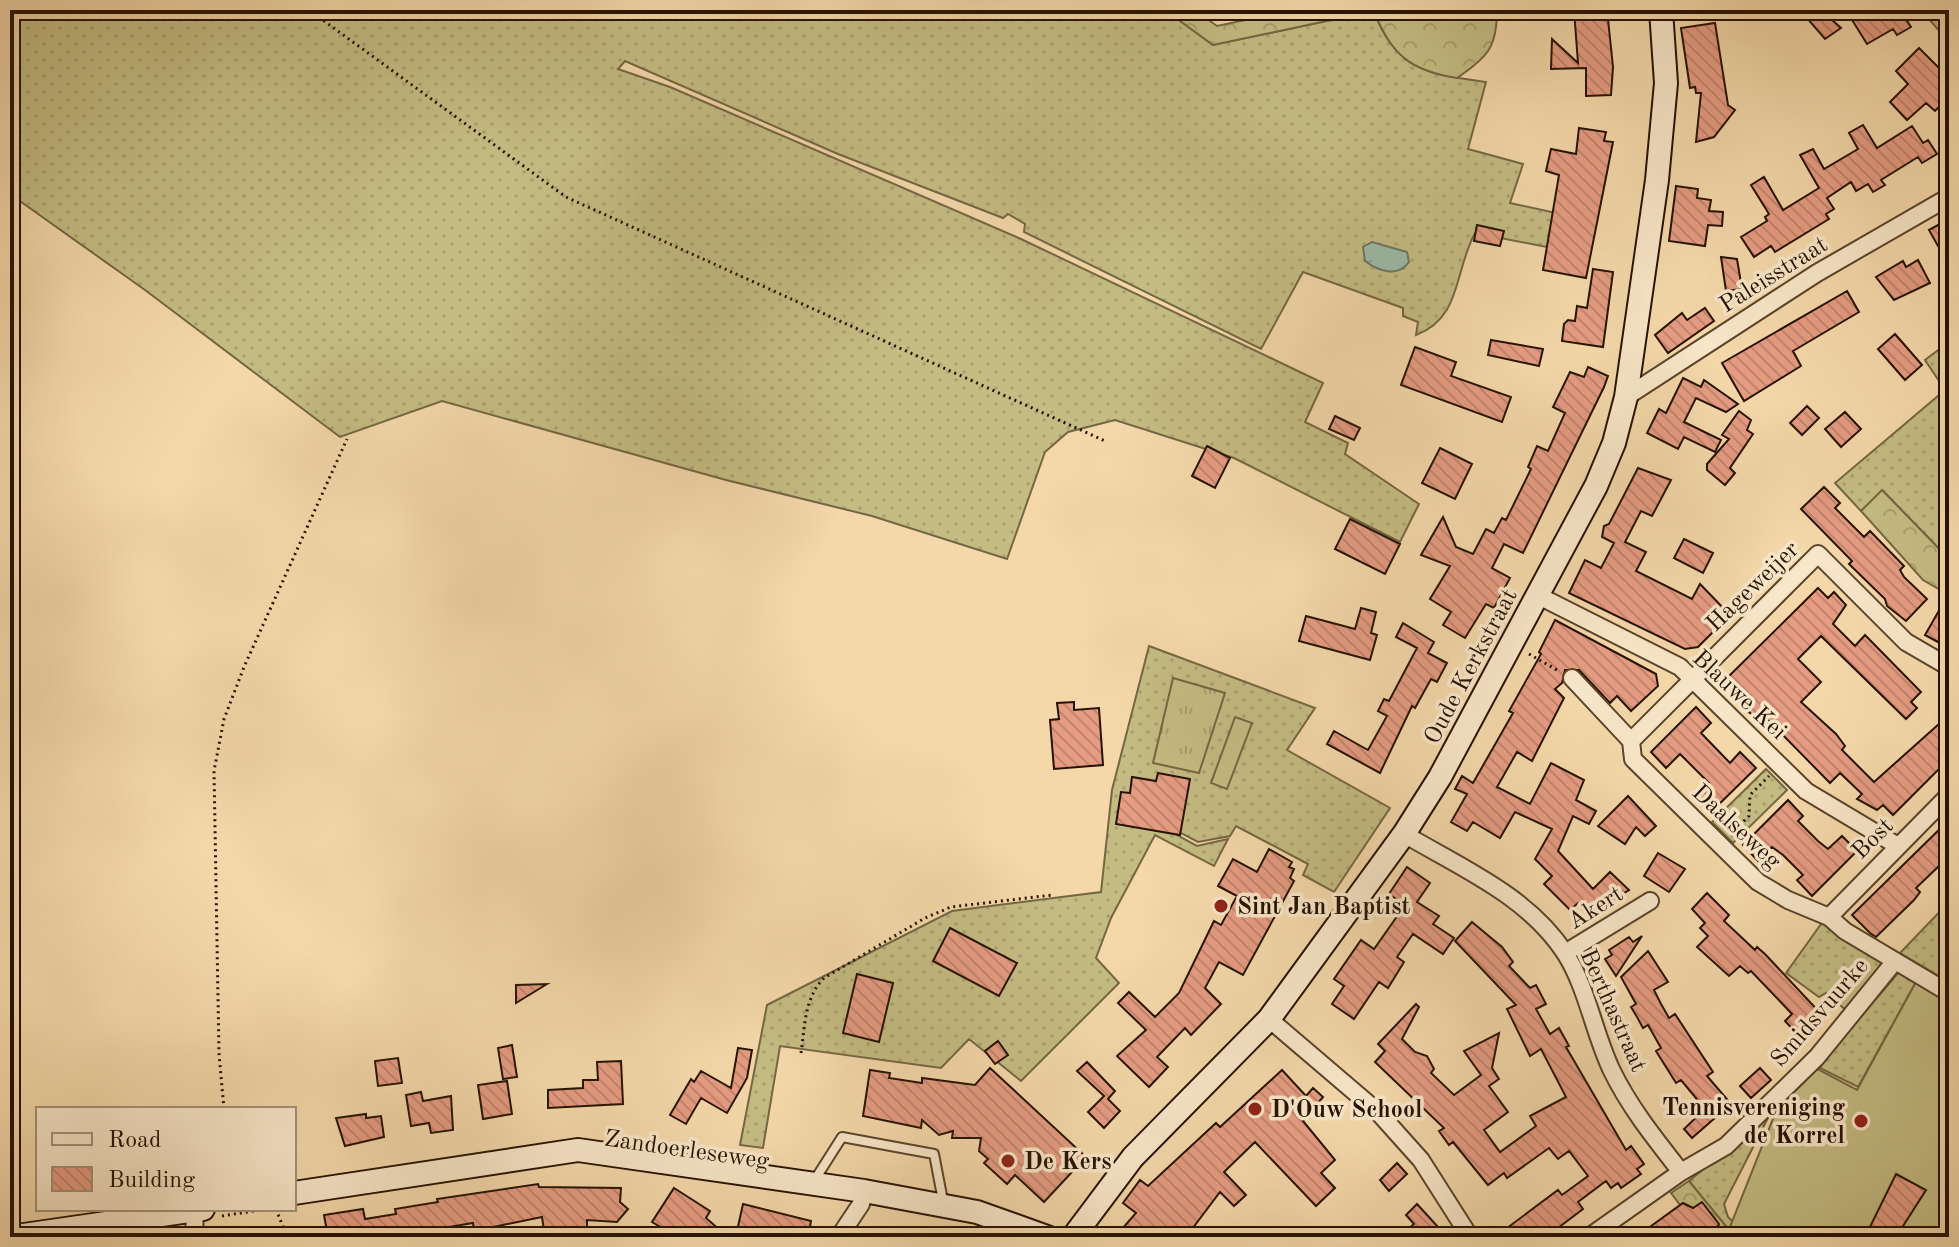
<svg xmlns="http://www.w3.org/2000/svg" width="1959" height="1247" font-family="'Old Standard TT',serif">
<defs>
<pattern id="grass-dots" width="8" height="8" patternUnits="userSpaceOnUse" patternTransform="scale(2)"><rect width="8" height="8" fill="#c4bc83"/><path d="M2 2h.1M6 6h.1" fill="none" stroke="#a8a16f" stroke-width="1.8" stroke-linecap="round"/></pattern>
<pattern id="forest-crowns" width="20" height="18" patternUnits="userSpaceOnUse" patternTransform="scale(2)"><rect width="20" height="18" fill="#c4bc83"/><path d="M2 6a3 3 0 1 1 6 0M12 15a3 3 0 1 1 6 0" fill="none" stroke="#a8a16f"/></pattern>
<pattern id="park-tufts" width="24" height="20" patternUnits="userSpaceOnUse" patternTransform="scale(2)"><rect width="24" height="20" fill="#c4bc83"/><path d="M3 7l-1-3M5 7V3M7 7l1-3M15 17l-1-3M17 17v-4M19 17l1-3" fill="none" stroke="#a8a16f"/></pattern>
<pattern id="water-ripples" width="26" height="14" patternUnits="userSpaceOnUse" patternTransform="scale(2)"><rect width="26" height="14" fill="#9cbaa8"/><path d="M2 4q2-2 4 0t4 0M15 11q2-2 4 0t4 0" fill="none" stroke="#869f8f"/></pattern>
<pattern id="building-back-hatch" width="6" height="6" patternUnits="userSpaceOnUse" patternTransform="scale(2)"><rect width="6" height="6" fill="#e59c82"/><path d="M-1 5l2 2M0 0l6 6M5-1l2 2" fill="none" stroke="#c4856e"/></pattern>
</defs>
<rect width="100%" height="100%" fill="#f4d8aa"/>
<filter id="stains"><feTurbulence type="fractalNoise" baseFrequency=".0025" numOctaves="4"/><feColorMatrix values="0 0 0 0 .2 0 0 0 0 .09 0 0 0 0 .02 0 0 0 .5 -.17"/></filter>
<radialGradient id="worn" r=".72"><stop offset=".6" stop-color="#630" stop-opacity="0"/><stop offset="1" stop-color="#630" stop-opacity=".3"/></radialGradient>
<path fill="url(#grass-dots)" stroke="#756742" stroke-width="2" d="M10 10H1165L1213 45 1374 11C1395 71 1430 74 1486 82L1468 149 1523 164 1510 203 1593 221 1588 255 1475 233C1454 271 1462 318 1416 335L1418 322 1403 316V308L1303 272 1261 349 1024 232 1025 224 1008 214 1003 218 838 154 625 61 618 69 670 87 1021 239 1323 383 1305 422 1348 443 1345 454 1419 504 1400 542 1234 458 1115 420 1068 432 1045 452 1007 559 872 516 726 480 442 401 340 437 145 290 10 194Z
M1921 10H1949V42Z
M1949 342V417L1944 420 1949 426V559L1883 491 1861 511 1835 483 1945 390 1925 360Z
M1149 646 1315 708 1287 750 1390 808 1334 892 1303 875 1308 864 1236 826 1230 836 1198 842 1162 823 1160 826 1197 846 1228 839 1214 866 1155 835 1111 918 1096 958 1119 983 1021 1081 969 1039 941 1068 780 1046 763 1148 740 1145 767 1005 952 911 1101 892 1112 790Z
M1766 769 1787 790 1733 843 1712 822Z
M1949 902V982L1900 953Z
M1824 920 1886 963 1847 1011 1826 993 1819 997 1786 973Z
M1899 972 1916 982 1858 1087 1818 1067Z
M1771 1112 1724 1204 1728 1217 1742 1230 1726 1237 1729 1231 1689 1181Z"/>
<path fill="url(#forest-crowns)" stroke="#756742" stroke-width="2" d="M1165 10H1195L1217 26 1294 10H1497C1497 47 1488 57 1457 78 1411 71 1391 55 1374 11L1213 45Z
M1882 490 1949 559V595L1923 580 1861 511Z
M1689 1181 1730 1231 1726 1237H1701L1702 1234 1671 1193Z"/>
<path fill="url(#park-tufts)" stroke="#756742" stroke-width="2" d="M1173 678 1225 693 1199 773 1153 763Z"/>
<path fill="#c4bc83" stroke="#756742" stroke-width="2" d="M1235 717 1252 723 1227 789 1211 783Z
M1916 982 1949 1002V1237H1726L1782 1096 1812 1066 1857 1090Z"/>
<path fill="url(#water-ripples)" stroke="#6d7765" stroke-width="2" d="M1372 242 1407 252 1409 262C1398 278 1378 271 1365 261L1363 247Z"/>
<path fill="url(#building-back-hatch)" stroke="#261200" stroke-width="2" d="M1574 10H1607L1613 67 1611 95 1586 96V68L1551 69 1552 39 1578 63Z
M1800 10H1821L1841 28 1825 39Z
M1856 10H1900L1911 27 1897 35 1893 29 1867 44 1849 15Z
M1715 23 1728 105 1735 110 1714 137 1696 142 1701 93H1696L1695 87 1690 88 1681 28Z
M1919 48 1949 78V97L1935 111 1926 103 1907 120 1890 102 1908 84 1896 71Z
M1863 125 1877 148 1912 126 1923 143 1928 140 1937 154 1922 163 1918 157 1881 180 1885 185 1873 192 1868 184 1856 191 1851 182 1827 198 1834 209 1826 214 1829 219 1775 252 1771 246 1754 257 1741 237 1767 221 1765 217 1769 214 1751 185 1764 177 1783 210 1819 188 1800 155 1813 149 1824 169 1858 149 1849 133Z
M1579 128 1606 132 1604 141 1613 142 1586 278 1543 270 1559 175 1546 171 1551 149 1576 154Z
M1676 186 1698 189 1697 198 1711 200 1709 211 1723 212 1722 226 1708 225 1705 246 1669 241Z
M1949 219V241L1938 246 1929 230Z
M1477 225 1504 231 1500 246 1474 241Z
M1721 257 1737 259 1742 289 1726 291Z
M1918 260 1930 283 1894 300 1876 277 1903 261 1906 267Z
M1593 269 1613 272 1603 347 1562 341 1564 324 1568 320 1575 321 1577 306 1587 308Z
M1847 291 1859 312 1793 351 1801 366 1744 401 1722 363Z
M1705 308 1714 321 1668 353 1655 335 1682 313 1687 320Z
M1895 334 1922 365 1905 380 1878 349Z
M1491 340 1543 349 1539 366 1488 355Z
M1415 347 1456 362 1451 376 1511 397 1502 422 1401 385Z
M1588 367 1608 376 1604 387 1523 553 1504 544 1492 568 1510 578 1494 608 1486 604 1465 638 1443 625 1451 612 1430 599 1450 566 1421 555 1443 517 1456 547 1473 554 1486 529 1494 533 1502 518 1506 520 1531 469 1528 467 1537 446 1548 451 1565 413 1553 407 1570 372 1584 377Z
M1683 378 1701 387 1704 380 1738 404 1726 412 1696 398 1684 422 1721 440 1715 452 1684 437 1678 449 1647 433 1659 409 1666 413Z
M1807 406 1819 418 1802 435 1790 423Z
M1739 411 1751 420 1747 430 1753 434 1730 468 1735 473 1725 485 1707 470V464L1729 439 1722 435Z
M1845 412 1861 429 1841 447 1825 429Z
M1335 416 1360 428 1354 440 1329 429Z
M1207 446 1230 458 1215 488 1192 476Z
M1440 448 1472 464 1455 499 1422 483Z
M1638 468 1671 480 1652 516 1641 511 1625 542 1646 552 1636 571 1692 599 1700 584 1730 615 1698 647 1685 649 1569 593 1585 560 1601 568 1614 543 1602 537 1604 526 1609 524Z
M1824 487 1840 503 1835 508 1864 537 1870 531 1904 566 1900 570 1904 577 1927 599 1906 621 1887 606 1885 599 1849 564 1852 561 1801 509Z
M1350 519 1400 544 1385 574 1335 549Z
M1684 539 1713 553 1703 573 1674 558Z
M1818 588 1828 598 1834 592 1846 605 1833 624 1855 646 1865 635 1921 692 1911 702 1917 708 1906 719 1821 636 1798 659 1821 682 1801 702 1836 734 1845 746 1842 750 1874 782 1949 715V739L1939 748 1949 759 1893 815 1883 805 1877 810 1857 799 1862 794 1840 773 1830 783 1768 720 1763 726 1731 694 1737 688 1727 678Z
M1949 593V648L1925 635Z
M1361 608 1376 612 1371 633 1377 635 1370 660 1299 641 1306 616 1355 629Z
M1555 620 1656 674 1658 686 1631 711 1617 696 1610 703 1579 670H1565L1562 683 1555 689 1564 698 1532 761 1517 752 1497 787 1530 804 1551 763 1584 780 1576 800 1596 811 1589 824 1573 816 1558 851 1593 889 1610 872 1629 890 1590 914 1578 903 1570 910 1544 884 1552 876 1535 859 1552 829 1515 812 1500 838 1473 822 1467 831 1451 822 1467 794 1455 789 1462 776 1473 783 1513 713 1509 711 1541 654 1539 652Z
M1403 623 1434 642 1428 653 1447 663 1437 682 1431 679 1415 708 1412 706 1380 773 1327 744 1334 731 1368 750 1387 716 1378 711 1384 699 1389 701 1417 648 1396 637Z
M1074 702V710L1099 708 1103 765 1054 769 1050 720 1059 719 1057 703Z
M1696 707 1711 723 1701 733 1730 763 1740 752 1756 768 1711 812 1695 797 1709 783 1680 754 1666 768 1651 752Z
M1158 773 1190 779 1180 835 1116 824 1121 792 1130 793 1132 777 1156 781Z
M1628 796 1656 826 1645 836 1636 827 1625 844 1598 826Z
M1788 800 1803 816 1798 821 1818 841 1828 849 1842 836 1857 851 1812 896 1797 880 1803 875 1783 855 1772 847 1758 861 1743 845Z
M1949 820V876L1939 866 1916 888 1920 892 1914 900 1876 937 1870 933 1852 915Z
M1269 849 1292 862 1289 867 1294 869 1290 878 1294 881 1243 975 1219 962 1205 988 1221 1004 1191 1035 1185 1028 1157 1057 1168 1067 1149 1087 1117 1056 1146 1030 1118 1003 1129 992 1155 1017 1179 993 1214 921 1221 925 1237 896 1218 886 1233 859 1257 872Z
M1658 853 1685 869 1669 892 1644 876Z
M1407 867 1430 883 1417 902 1439 916 1433 924 1454 938 1443 954 1413 934 1397 957 1404 962 1388 988 1379 982 1354 1019 1332 1004 1344 986 1334 979 1361 940 1374 949 1405 905 1389 894Z
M1707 893 1729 915 1724 921 1755 950 1757 947 1765 954 1823 1016 1801 1038 1785 1021 1792 1014 1751 971 1748 973 1740 966 1729 976 1697 947 1708 936 1700 928 1705 923 1692 909Z
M1472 922 1502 947 1513 962 1509 966 1530 988 1536 985 1546 1004 1536 1009 1550 1034 1559 1028 1569 1046 1566 1047 1626 1150 1631 1146 1644 1164 1637 1169 1641 1174 1621 1188 1618 1183 1611 1188 1606 1181 1578 1202 1583 1209 1546 1237H1495L1558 1190 1562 1195 1588 1176 1569 1151 1558 1159 1549 1148 1507 1178 1504 1173 1488 1185 1453 1142 1449 1145 1439 1131 1444 1128 1375 1062 1385 1051 1378 1044 1416 1004 1419 1007 1402 1039 1415 1052 1427 1056 1434 1069 1431 1073 1454 1095 1481 1075 1464 1051 1499 1033 1492 1068 1499 1079 1489 1086 1508 1112 1484 1130 1500 1152 1536 1126 1530 1116 1566 1097 1541 1049 1530 1056 1507 1009 1516 1005 1455 941Z
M950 928 1017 963 999 996 933 961Z
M1642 936 1616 976 1605 959 1612 955 1609 950 1629 937 1633 942Z
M1648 951 1668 982 1654 990 1661 1004 1669 1018 1675 1014 1713 1072 1707 1076 1731 1104 1692 1138 1684 1129 1705 1109 1681 1080 1676 1083 1656 1051 1661 1048 1648 1025 1643 1028 1637 1017 1631 1007 1636 1004 1621 977Z
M857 974 893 983 879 1042 843 1033Z
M547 984 516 1003V985Z
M998 1041 1008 1055 995 1064 985 1051Z
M512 1045 517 1077 503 1079 498 1048Z
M738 1048 752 1050 747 1078 727 1113 701 1098 686 1124 670 1115 691 1079 694 1082 701 1071 731 1088Z
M398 1058 402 1083 378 1086 375 1061Z
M621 1061 623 1104 548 1108V1090L583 1088V1080H598L597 1062Z
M1087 1062 1115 1091 1108 1099 1120 1111 1104 1128 1088 1112 1104 1096 1077 1071Z
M990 1068 1086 1157 1044 1202 1015 1175 1007 1184 984 1163 988 1159 979 1151 981 1138H952L953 1131 939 1135 922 1120 921 1128 863 1116 870 1070 890 1073 889 1078 922 1083V1078L975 1085Z
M1760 1068 1771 1080 1751 1098 1740 1086Z
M1282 1070 1306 1096 1313 1088 1323 1097 1303 1121 1335 1160 1321 1173 1335 1188 1316 1206 1255 1142 1224 1172 1246 1195 1234 1206 1220 1192 1186 1237H1115L1136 1213 1123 1203 1140 1180 1148 1186 1216 1123 1220 1127Z
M507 1081 512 1114 483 1119 478 1085Z
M421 1092 423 1101 451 1096 453 1130 431 1133 429 1123 411 1126 406 1095Z
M366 1114V1118L381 1116 384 1137 345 1146 336 1118Z
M1397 1163 1407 1174 1389 1191 1380 1180Z
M1896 1174 1926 1190 1896 1237H1865Z
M538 1184 539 1187 621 1188 620 1202 628 1209 617 1222 587 1220V1237H545L542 1217 474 1231 473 1223 443 1228 444 1237H425L424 1231 399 1234 398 1229 328 1237 324 1215 363 1209 365 1219 396 1214 395 1209 438 1202 437 1199Z
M674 1188 710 1211 706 1218 728 1237H663L667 1231 652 1222Z
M1702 1202 1719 1224 1712 1237 1693 1230 1684 1237H1636L1683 1203 1693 1208Z
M743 1204 811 1221 808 1237H770L737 1231Z
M1417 1204 1438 1227 1427 1237H1399L1414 1224 1406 1215Z"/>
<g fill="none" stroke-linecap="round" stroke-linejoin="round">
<g stroke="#5a442a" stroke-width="12">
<path id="lane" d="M814 1181 842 1137 934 1154 943 1201"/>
</g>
<g stroke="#5a442a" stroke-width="20">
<path id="street" d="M1626 397 1817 273 1949 197
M1537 595 1680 667 1806 791 1898 846
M1572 678 1631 741 1633 759 1758 882 1788 900 1829 917 1845 931 1949 993
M1631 741 1818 554 1906 642 1949 667
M1404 834C1460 867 1528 896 1565 953 1587 987 1594 1034 1612 1071 1630 1108 1656 1140 1681 1172
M1829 917 1949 795
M1565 953 1650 901
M1269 1019 1378 1112 1421 1160 1470 1237
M194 1237 195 1210
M839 1237 861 1204 864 1191
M1589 1237 1681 1172 1726 1146 1817 1057 1895 961"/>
</g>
<g stroke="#261200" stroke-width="26">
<path id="secondary" d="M294 1193 578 1150 864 1191 977 1212 1047 1237
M10 1237 203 1209
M1073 1237 1133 1157 1269 1019 1404 834 1440 777 1596 486 1614 443 1626 397 1657 180 1666 83 1661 10"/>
</g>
<path stroke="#261200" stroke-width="3" stroke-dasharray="2 4" stroke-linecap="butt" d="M309 10 566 197 1105 441
M1529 654 1557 670
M1731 834 1749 816 1750 795 1769 776
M801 1053C805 1027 804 998 824 978L925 918 951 907 1052 895
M224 1109 219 1054 214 771 224 719 244 667 347 439
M276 1209 287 1237
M222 1216 266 1209"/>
<use href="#lane" stroke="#f8e6c8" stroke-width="8"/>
<use href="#street" stroke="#f8e6c8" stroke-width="16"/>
<use href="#secondary" stroke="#f8e6c8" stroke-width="22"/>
</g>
<g fill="#8f2418" stroke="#f8e6c8" stroke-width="3">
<circle cx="1221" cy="906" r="8"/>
<circle cx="1255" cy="1109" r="8"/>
<circle cx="1861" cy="1121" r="8"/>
<circle cx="1008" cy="1161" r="8"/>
</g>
<g text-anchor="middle" stroke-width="7" stroke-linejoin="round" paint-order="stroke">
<g font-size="24" fill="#261200" stroke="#f8e6c8">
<text transform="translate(1773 274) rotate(-32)" y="8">Paleisstraat</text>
<text transform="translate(1752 586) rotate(-44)" y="8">Hageweijer</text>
<text transform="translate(1470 666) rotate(-62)" y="8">Oude Kerkstraat</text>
<text transform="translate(1740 694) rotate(43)" y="8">Blauwe Kei</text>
<text transform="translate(1737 826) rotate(43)" y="8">Daalseweg</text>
<text transform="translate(1872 838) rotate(-45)" y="8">Bost</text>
<text transform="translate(1595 907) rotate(-32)" y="8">Akert</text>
<text transform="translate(1614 1010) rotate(66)" y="8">Berthastraat</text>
<text transform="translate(1819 1012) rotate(-49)" y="8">Smidsvuurke</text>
<text transform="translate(687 1149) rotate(8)" y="8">Zandoerleseweg</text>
</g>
<g font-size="24" font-weight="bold" fill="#261200" stroke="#f8e6c8" text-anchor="start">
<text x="1237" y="914">Sint Jan Baptist</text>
<text x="1845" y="1115" text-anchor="end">Tennisvereniging<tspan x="1845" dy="28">de Korrel</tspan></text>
<text x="1271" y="1117">D'Ouw School</text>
<text x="1024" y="1169">De Kers</text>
</g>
</g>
<rect width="1959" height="1247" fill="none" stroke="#f4d8aa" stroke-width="40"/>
<rect x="12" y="12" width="1935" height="1223" fill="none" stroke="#261200" stroke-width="4"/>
<rect x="20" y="20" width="1919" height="1207" fill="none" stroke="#261200" stroke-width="2"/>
<rect x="36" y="1107" width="260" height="104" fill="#f8e6c8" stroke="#a49178" stroke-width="2"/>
<rect x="52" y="1133" width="40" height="12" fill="#f8e6c8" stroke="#a49178" stroke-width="2"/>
<text x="108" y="1147" font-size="24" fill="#261200">Road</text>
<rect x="52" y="1167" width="40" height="24" fill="url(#building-back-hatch)" stroke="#a49178" stroke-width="2"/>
<text x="108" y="1187" font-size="24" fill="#261200">Building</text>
<rect width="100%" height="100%" filter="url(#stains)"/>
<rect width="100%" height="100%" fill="url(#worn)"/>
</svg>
